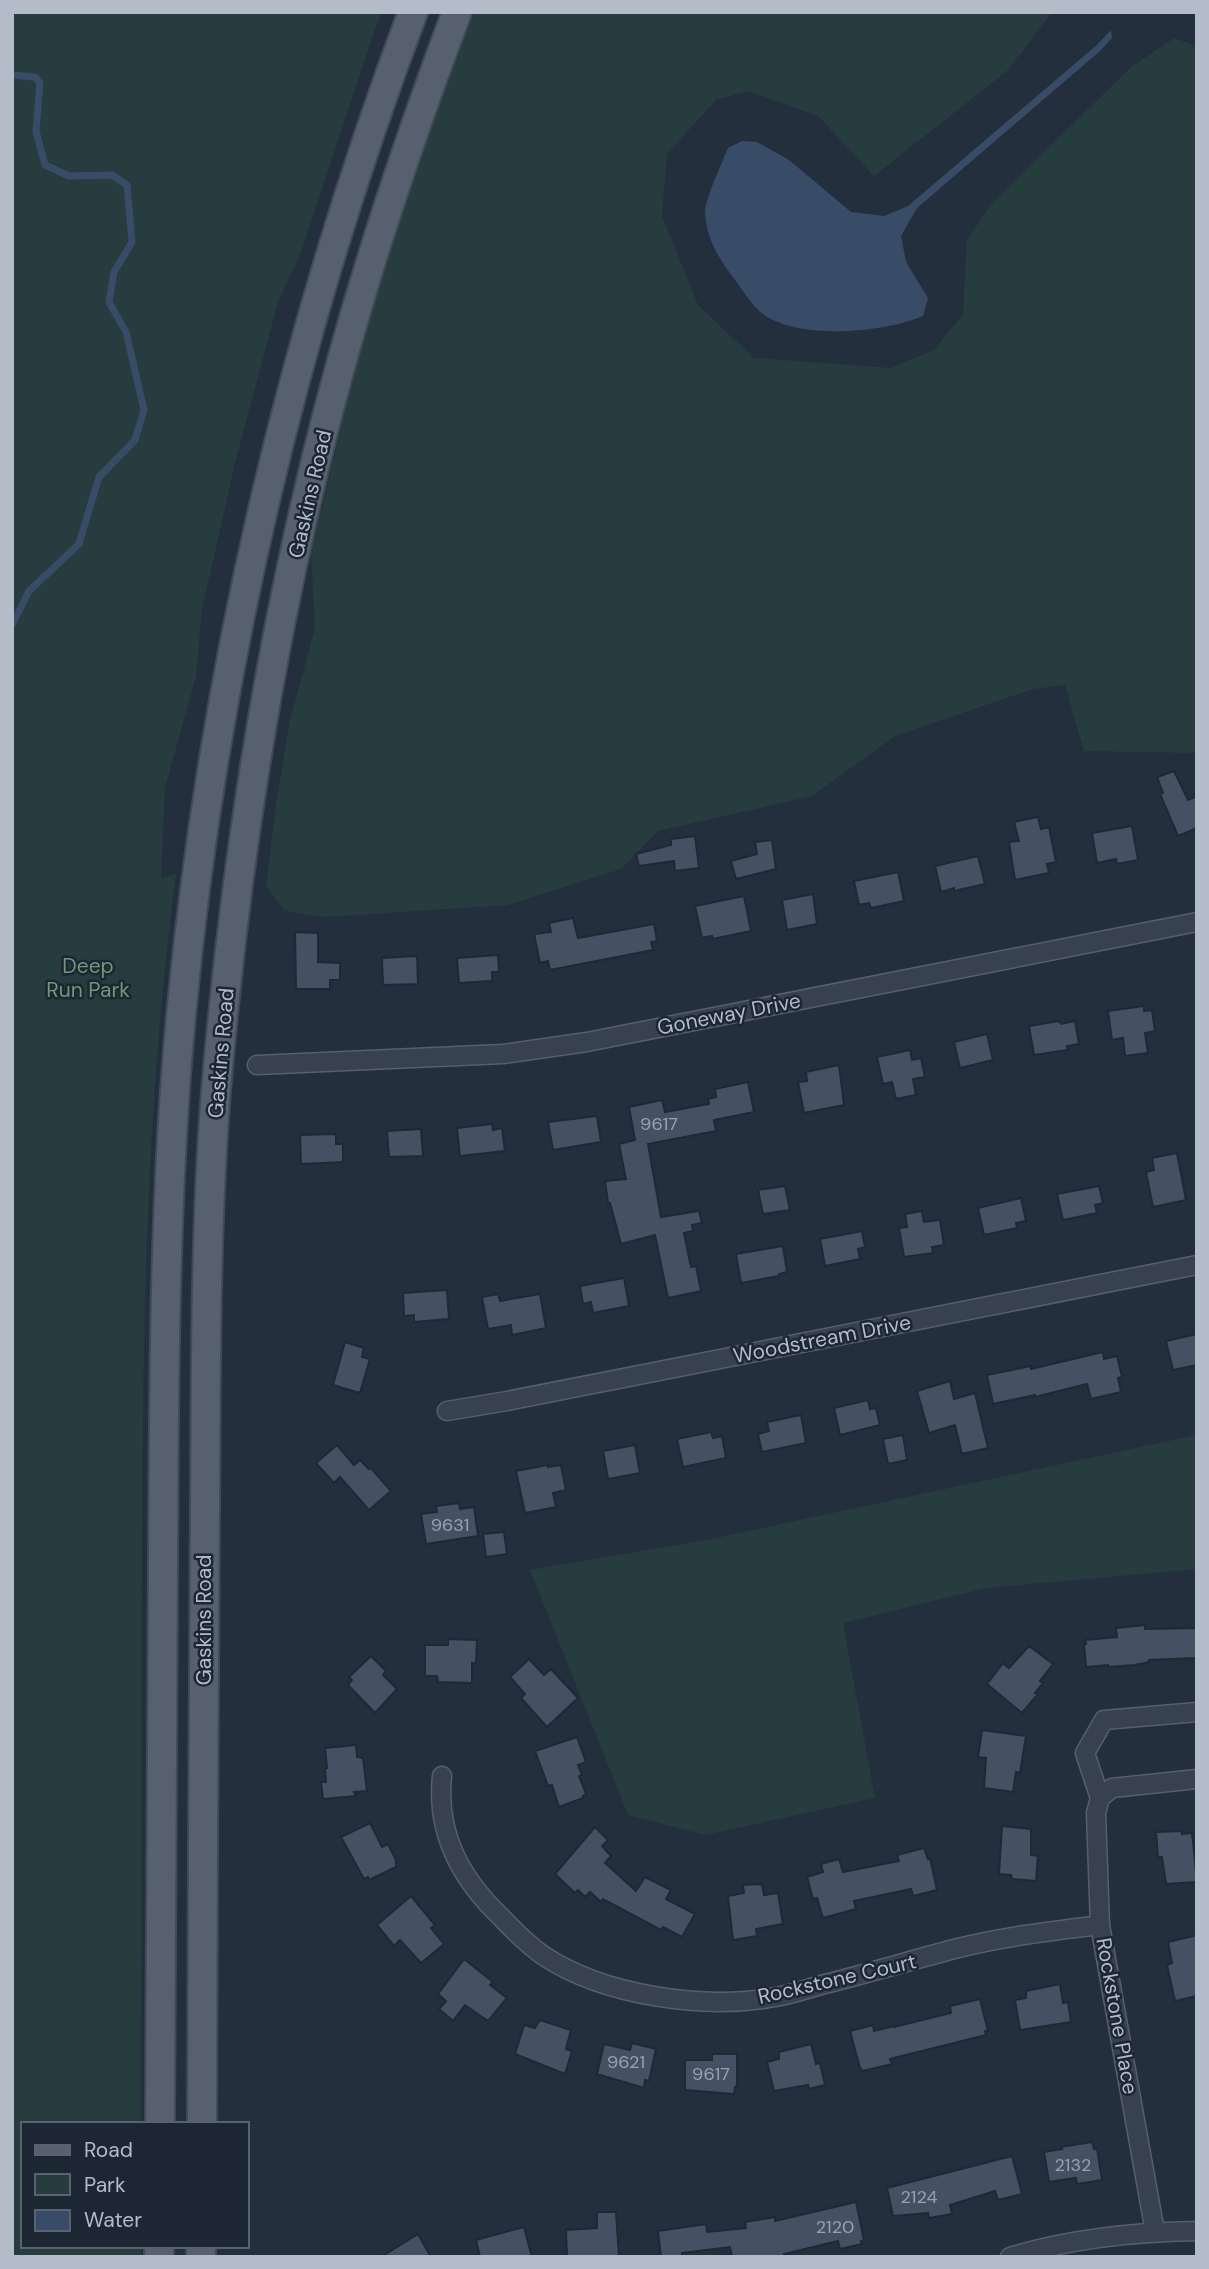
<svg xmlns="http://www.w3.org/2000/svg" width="1209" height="2269" font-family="'DM Sans',sans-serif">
<rect width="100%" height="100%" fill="#242f3e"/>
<path fill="#263c3f" d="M12 12H383L377 23 300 255 278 302 236 459 202 610 196 676 165 788 161 878 176 874C146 1099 143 1325 142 1552 142 1742 141 1933 141 2124H23V2246H141V2257H12Z
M474 12H1052L1007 71 874 176 818 116 748 91 716 100 667 154 662 216 698 305 754 358 891 368 934 350 963 314 967 240 992 203 1130 68 1174 38 1197 46V753L1084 751 1065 685 1033 689 895 736 812 796 658 831 621 869 508 905 324 917 285 911 266 886 276 805 290 720 315 628 311 555 353 376 407 192Z
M1197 1435V1569L986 1588 843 1623 875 1798 705 1835 628 1815 530 1570 707 1540Z"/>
<path fill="#394c67" d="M1111 30 1112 38 1100 51 917 208 901 236 906 262 928 298 923 316C882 333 806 339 767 317 753 309 742 288 732 276 718 257 706 237 705 213 705 199 722 163 728 148L742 141 757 142 789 160 851 212 884 216 908 206 1098 44Z"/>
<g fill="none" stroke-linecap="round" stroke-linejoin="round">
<path stroke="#394c67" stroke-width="7" d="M12 75 35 77 40 83 36 131 45 165 69 176 112 175 127 185 132 242 114 272 109 302 126 332 144 410 135 440 99 477 79 544 29 591 12 625"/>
</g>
<path fill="#455162" stroke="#1f2835" stroke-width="2" d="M1174 771 1188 800 1197 796V828L1178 836 1160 794 1163 793 1157 777Z
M1038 817 1041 829 1049 827 1056 862 1047 864 1049 873 1015 880 1009 842 1019 841 1014 822Z
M1132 826 1138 860 1117 864 1116 859 1097 863 1092 833Z
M695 836 699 868 675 871 674 861 639 866 636 854 671 845V839Z
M772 840 776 869 736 879 731 861 757 854 755 842Z
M978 856 985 884 954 891V888L941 892 935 866Z
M898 872 904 901 871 908 869 903 859 905 854 881Z
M813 894 817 924 787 930 782 900Z
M744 896 751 931 713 939 712 936 702 938 695 906Z
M573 918 578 938 654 924 657 941 651 942 653 950 550 970 548 961 540 963 534 934 551 932 549 923Z
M295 932 318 933V962L340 963V980H330V989H296Z
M498 955 499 972H492V981L459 983 457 958Z
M417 956 418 984 383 985 382 958Z
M1144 1006V1011L1152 1010 1155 1031 1145 1033 1148 1053 1125 1056 1123 1038 1112 1040 1108 1011Z
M1059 1021 1061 1024 1075 1021 1079 1044 1067 1046 1068 1050 1034 1055 1029 1026Z
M987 1034 993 1060 960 1068 954 1042Z
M910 1050 912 1060 921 1058 925 1077 913 1079 916 1095 896 1099 892 1082 883 1084 877 1057Z
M839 1065 844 1105 804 1113 798 1082 807 1081 806 1072Z
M748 1082 754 1112 714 1120 716 1131 648 1144 661 1217 699 1211 702 1223 692 1225 693 1231 684 1233 691 1267 696 1266 701 1291 668 1298 655 1235 621 1244 610 1203H608L605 1181 626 1179 619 1144 635 1140 629 1107 662 1100 665 1112 709 1104 708 1099 716 1097 715 1089Z
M597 1116 601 1142 553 1150 548 1122Z
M492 1124 493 1130 502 1128 505 1151 460 1156 457 1128Z
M421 1129 423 1156 389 1157 387 1131Z
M336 1134V1144H343V1162L301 1164 300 1135Z
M1177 1153 1186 1200 1153 1207 1146 1172 1154 1170 1152 1158Z
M785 1186 790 1210 763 1214 758 1190Z
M1099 1186 1103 1203 1095 1205 1097 1213 1063 1220 1057 1194Z
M1021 1198 1026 1221 1016 1223 1017 1228 984 1235 978 1208Z
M922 1211 924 1222 940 1220 944 1245 932 1247 933 1253 904 1257 899 1228 907 1227 905 1214Z
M862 1231 865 1247 858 1249 860 1259 825 1266 820 1239Z
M783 1246 787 1272 779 1274V1276L741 1283 736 1254Z
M624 1278 629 1306 593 1313 591 1302 583 1304 580 1286Z
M447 1290 449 1319 414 1322V1315L404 1316 403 1293Z
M498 1294 500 1301 540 1294 546 1328 512 1335 511 1325 488 1329 482 1297Z
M1197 1334V1365L1173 1370 1166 1341Z
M345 1342 364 1348 362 1357 370 1359 360 1393 333 1385Z
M1103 1352 1104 1359 1117 1356 1122 1377 1118 1378 1121 1392 1091 1399 1087 1384 1035 1397V1395L993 1404 987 1375 1031 1366V1369Z
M950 1381 954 1399 975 1393 988 1448 962 1454 955 1425 929 1433 917 1391Z
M868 1400 870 1409 876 1408 880 1425 840 1435 834 1408Z
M801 1415 806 1443 762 1452 758 1434 769 1431 767 1422Z
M711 1432 713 1438 722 1436 726 1458 683 1467 677 1439Z
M903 1435 907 1460 888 1464 883 1439Z
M337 1445 354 1465 360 1460 369 1469 371 1468 391 1491 369 1510 340 1477 334 1483 316 1463Z
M635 1445 640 1473 608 1479 603 1451Z
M548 1465V1467L561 1465 566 1490 553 1493 556 1507 525 1513 516 1471Z
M459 1503 460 1509 474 1507 478 1536 426 1544 421 1514 437 1512 436 1506Z
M504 1532 507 1554 486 1557 483 1534Z
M1145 1625V1629L1197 1628V1658L1149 1660V1662L1135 1665 1108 1667V1665L1086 1667 1084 1644H1086L1085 1640 1117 1637 1116 1628Z
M448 1639 477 1640 476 1663H472V1683L438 1682 437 1676H425V1645H448Z
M1029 1646 1053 1664 1040 1681 1043 1683 1035 1693 1038 1694 1022 1713 987 1684 1003 1663 1009 1668Z
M371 1656 386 1671 383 1675 397 1689 375 1713 348 1685 352 1680 349 1677Z
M529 1659 544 1675 551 1669 578 1698 547 1727 521 1698 525 1694 510 1677Z
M982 1730 1026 1736 1020 1773 1016 1772 1013 1792 984 1788 986 1758 978 1757Z
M577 1737 586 1762 578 1765 582 1775 579 1776 586 1794 583 1796V1798L559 1807 552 1785 548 1786 535 1751Z
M356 1745 357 1757 363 1758 367 1791 354 1792 356 1796 323 1799 321 1782H326L325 1769 327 1768 325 1748Z
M370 1823 382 1847 388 1844 396 1860V1867L369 1880 368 1877 364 1879 341 1837Z
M1002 1826 1031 1829V1855L1038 1856 1036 1881 1012 1879 1011 1875 999 1874Z
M595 1827 608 1840 602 1846 611 1856 605 1863 636 1891 645 1877 671 1890 666 1899 695 1914 682 1937 663 1927 661 1930 603 1899 601 1902 590 1892 585 1897 578 1890 575 1893 555 1874Z
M1182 1831V1834L1192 1833 1197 1882 1166 1884 1162 1857H1158L1156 1832Z
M924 1848 928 1859 930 1858 937 1890 913 1896 911 1889 854 1901 856 1909 823 1918 817 1898 813 1899 807 1877 823 1872 821 1864 839 1859 843 1872 899 1861 897 1855Z
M762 1884 764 1895 778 1893 783 1924 756 1929 757 1936 733 1940 728 1896 744 1893 743 1885Z
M411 1896 435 1925 431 1928 444 1944 421 1963 400 1940 394 1946 377 1925Z
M1197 1935V1996L1175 2001 1167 1965 1172 1963 1168 1942Z
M464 1959 493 1982 490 1985 507 1998 488 2021 465 2005 453 2021 439 2009 446 2001 438 1994Z
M1060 1984 1063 2003 1068 2002 1071 2022 1020 2030 1015 2000 1026 1998V1991Z
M980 1999 988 2031H985L986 2035 890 2059 892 2064 863 2071 860 2068 850 2031 873 2025 874 2031 894 2026V2027L951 2013 950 2006Z
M540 2020 571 2030 566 2049 572 2051 565 2074 515 2054 524 2025 535 2028Z
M632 2043 656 2049 649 2081 645 2080 644 2088 597 2074 604 2044 630 2050Z
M811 2044 816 2064 820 2063 825 2085 809 2089 808 2085 774 2091 767 2062 779 2059V2052Z
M712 2054H737V2086L735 2087 734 2094 685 2090V2060H712Z
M1092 2142 1094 2149 1097 2148 1102 2180 1077 2184 1076 2178 1049 2182 1044 2152 1062 2149 1061 2147Z
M1012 2156 1022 2194 998 2200 995 2191 950 2205 952 2214 929 2218 928 2213 893 2216 887 2188Z
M856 2202 864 2240 861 2241 862 2244 840 2249 838 2241 784 2254V2257H732L730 2247 682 2253V2257H661L658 2231 706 2224 707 2232 746 2228 745 2222 775 2217V2221Z
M597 2212H616L619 2257H567L566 2230 597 2228Z
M524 2227 532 2257H480L476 2240Z
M418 2234 431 2257H381Z"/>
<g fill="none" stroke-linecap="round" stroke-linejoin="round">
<g stroke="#565f6c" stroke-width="21">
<path id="street" d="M257 1065 503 1054 587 1042 1197 922
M447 1411 507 1401 1197 1265
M442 1776C436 1833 460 1878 501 1917 514 1931 528 1945 544 1956 605 1996 704 2010 775 1997 790 1995 806 1989 821 1985 865 1974 909 1961 954 1949 1001 1937 1051 1931 1100 1925
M1100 1798 1112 1788 1197 1779
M1155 2232 1100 1925 1096 1813 1100 1798 1085 1753 1104 1720 1197 1712
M1010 2257C1069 2239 1135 2232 1197 2231"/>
</g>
<g stroke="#414a57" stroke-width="32">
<path id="primary" d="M160 2124C161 1937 162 1751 163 1564 164 1381 164 1198 181 1016 213 674 292 334 413 12
M202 2124C203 1919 203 1715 205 1510 206 1370 205 1230 216 1091 238 830 281 569 354 318 384 215 419 113 457 12
M159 2257V2246
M201 2257V2246"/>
</g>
<use href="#street" stroke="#38414e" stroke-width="18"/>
<use href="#primary" stroke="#56606e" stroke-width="28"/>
</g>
<g text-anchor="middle" stroke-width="5" stroke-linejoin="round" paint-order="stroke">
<g font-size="18" fill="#98a1af">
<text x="659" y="1130">9617</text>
<text x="450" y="1531">9631</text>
<text x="626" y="2068">9621</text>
<text x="711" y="2080">9617</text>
<text x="1073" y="2171">2132</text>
<text x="919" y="2203">2124</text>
<text x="835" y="2233">2120</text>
</g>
<g font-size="21" fill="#b4bcc9" stroke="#1d2633">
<text transform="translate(310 494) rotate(-77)" y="7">Gaskins Road</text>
<text transform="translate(729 1014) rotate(-11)" y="7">Goneway Drive</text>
<text transform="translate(221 1053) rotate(-85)" y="7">Gaskins Road</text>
<text transform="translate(822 1339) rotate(-11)" y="7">Woodstream Drive</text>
<text transform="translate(204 1620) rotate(-90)" y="7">Gaskins Road</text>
<text transform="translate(837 1979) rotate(-13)" y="7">Rockstone Court</text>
<text transform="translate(1117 2016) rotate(80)" y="7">Rockstone Place</text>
</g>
<g font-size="21" fill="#6b9a76" stroke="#1d2633">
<text x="88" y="973">Deep<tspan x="88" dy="24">Run Park</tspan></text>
</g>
</g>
<rect width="1209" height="2269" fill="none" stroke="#b4bcc9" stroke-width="28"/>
<rect x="21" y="2122" width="228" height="126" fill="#1d2633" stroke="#59626f" stroke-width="2"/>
<rect x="35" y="2145" width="35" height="10" fill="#56606e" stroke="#59626f" stroke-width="2"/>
<text x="84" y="2157" font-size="21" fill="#b4bcc9">Road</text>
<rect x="35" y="2174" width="35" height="21" fill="#263c3f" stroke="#59626f" stroke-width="2"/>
<text x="84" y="2192" font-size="21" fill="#b4bcc9">Park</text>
<rect x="35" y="2210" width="35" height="21" fill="#394c67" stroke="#59626f" stroke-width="2"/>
<text x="84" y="2227" font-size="21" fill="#b4bcc9">Water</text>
</svg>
